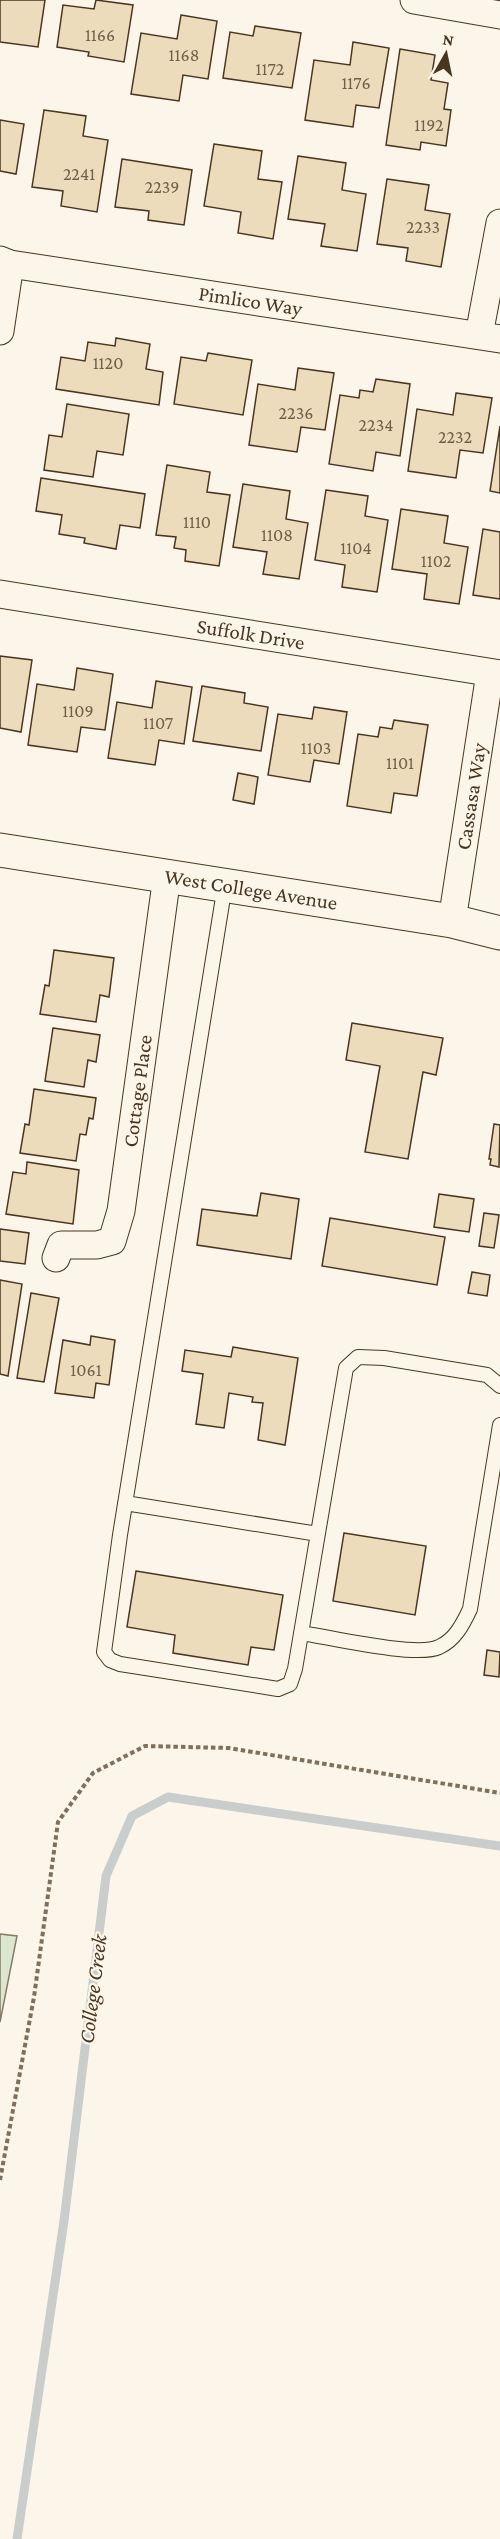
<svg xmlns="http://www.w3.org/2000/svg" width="500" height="2539" font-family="'Crimson Pro',serif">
<rect width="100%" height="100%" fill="#fbf6e9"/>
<path fill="#dce7d0" stroke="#887966" stroke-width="1.5" d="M0 1934 17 1936 0 2022Z"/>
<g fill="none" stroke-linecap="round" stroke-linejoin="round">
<path stroke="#c9cecd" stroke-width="9" d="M17 2539 64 2221 106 1876 132 1816 168 1797 500 1846"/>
</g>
<path fill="#ecdcbc" stroke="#4a3520" stroke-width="1.5" d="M0 0H45L38 47 0 42Z
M96 0 133 5 124 62 88 56 89 52 57 47 63 5 94 9Z
M181 15 217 21 208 79 183 75 179 101 131 94 141 33 177 39Z
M255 26 301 33 292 88 223 78 230 32 253 36Z
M353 42 389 48 379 108 356 105 353 127 305 120 314 60 350 65Z
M400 49 435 55 431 80 448 83 444 109 451 110 446 146 421 142 420 150 386 145Z
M44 110 86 116 83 136 108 140 97 212 61 206 63 191 32 187Z
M0 120 24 124 16 174 0 171Z
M214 144 262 151 258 179 282 182 273 239 238 233 241 212 204 206Z
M298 156 346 163 342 190 366 194 357 251 321 246 325 224 288 219Z
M122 159 192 170 184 225 148 220 149 211 115 207Z
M387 179 429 185 425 210 450 214 441 267 406 261 408 248 377 244Z
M116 338 150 344 146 369 163 372 159 405 56 389 61 357 85 361 88 342 115 346Z
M208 353 252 360 243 415 174 404 181 357 206 361Z
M298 368 334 373 325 430 301 427 297 452 249 445 258 384 295 390Z
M376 379 410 384 400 456 376 452 373 471 329 464 340 395 359 398 360 390 373 392Z
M456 393 492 398 483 453 460 450 456 478 408 471 417 409 453 415Z
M67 404 129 414 123 455 97 451 93 477 44 470 49 435 62 437Z
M500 426V493L490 491Z
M167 465 210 472 207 492 230 495 219 566 185 561 186 550 174 548 176 537 156 535Z
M41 478 145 494 140 528 120 525 116 549 84 543 85 538 59 534 62 515 36 511Z
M243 484 290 491 286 519 308 523 299 579 263 574 267 552 233 547Z
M326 490 368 496 365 516 388 520 377 592 342 587 345 565 315 560Z
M401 509 448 516 444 543 468 547 459 604 424 599 427 574 392 569Z
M483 529 500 532V599L473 595Z
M0 656 32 660 21 732 0 728Z
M77 668 113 674 105 730 81 727 77 752 28 745 37 684 74 690Z
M156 681 192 687 184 744 159 740 155 765 108 758 117 702 152 708Z
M202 686 245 693 244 703 268 707 261 751 193 741Z
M314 707 347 712 339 764 314 760 310 782 268 775 278 714 312 719Z
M394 720 428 725 417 796 394 793 391 813 347 806 358 734 378 737 380 727 392 729Z
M238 773 258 777 254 804 233 800Z
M54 950 114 958 109 997 100 995 96 1022 40 1014 45 985 49 986Z
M352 1023 443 1038 436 1075 423 1072 408 1159 365 1152 380 1066 346 1060Z
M53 1028 100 1035 96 1062 88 1060 84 1087 45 1081Z
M34 1089 96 1098 93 1119 89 1118 86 1135 80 1134 76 1161 20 1153 25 1124 29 1125Z
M494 1124 500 1125 499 1167 490 1165 491 1159H489Z
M27 1162 79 1170 73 1224 6 1214 13 1172 26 1174Z
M261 1193 299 1199 291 1259 197 1245 202 1209 257 1216Z
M439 1194 474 1199 469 1232 434 1227Z
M484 1213 499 1215 494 1248 479 1246Z
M330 1218 445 1237 437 1285 322 1266Z
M0 1229 29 1233 25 1264 0 1261Z
M472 1272 490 1275 487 1296 468 1293Z
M0 1280 22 1284 8 1376 0 1374Z
M31 1293 59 1298 44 1382 17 1378Z
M91 1336 115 1340 109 1385 96 1383 94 1398 55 1393 63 1340 90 1345Z
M233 1347 298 1358 285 1445 258 1440 263 1403 252 1402 253 1397 229 1393 224 1428 196 1424 203 1374 182 1371 185 1350 231 1357Z
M344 1533 426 1546 415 1615 333 1601Z
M136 1571 283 1595 274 1650 251 1647 248 1665 173 1653 175 1635 127 1627Z
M487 1650 500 1652 499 1677 484 1675Z"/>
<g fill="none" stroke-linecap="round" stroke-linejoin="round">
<g stroke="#4a3520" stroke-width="16">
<path id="service" d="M225 885 120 1535 104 1652 110 1660 120 1664 278 1689 290 1684 295 1669 346 1368 358 1357 384 1358 487 1375 500 1386
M125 1503 318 1534
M301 1633C329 1637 417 1658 439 1647 455 1640 463 1624 470 1609L500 1425"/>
</g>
<g stroke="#4a3520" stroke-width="29">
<g id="minor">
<path d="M414 0 500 15"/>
<path id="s1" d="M0 260 10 264 500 339"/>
<path d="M0 331 10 264"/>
<path d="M479 335 500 223"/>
<path id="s2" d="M0 594 500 674"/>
<path id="s3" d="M452 921 490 673"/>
<path id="s4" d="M56 1258 61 1245H97L112 1241 121 1211 167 876"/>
</g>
</g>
<g stroke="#4a3520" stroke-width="35">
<g id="secondary">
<path id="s5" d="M0 850 452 921 500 933"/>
</g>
</g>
<path stroke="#7f6f5c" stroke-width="4" stroke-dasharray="4.5 3" stroke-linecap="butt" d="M0 2180 34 1997 58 1822 93 1773 145 1746 229 1748 500 1793"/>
<use href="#service" stroke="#fbf6e9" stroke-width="14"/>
<use href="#minor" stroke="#fbf6e9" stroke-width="27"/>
<use href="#secondary" stroke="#fbf6e9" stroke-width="33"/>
</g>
<g text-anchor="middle" stroke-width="4.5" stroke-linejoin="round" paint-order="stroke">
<g font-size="18" fill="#725f47">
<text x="100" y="41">1166</text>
<text x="184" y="61">1168</text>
<text x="270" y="75">1172</text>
<text x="356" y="89">1176</text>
<text x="429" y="131">1192</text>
<text x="79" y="180">2241</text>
<text x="162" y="193">2239</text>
<text x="423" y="233">2233</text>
<text x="108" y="369">1120</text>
<text x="296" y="419">2236</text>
<text x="376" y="431">2234</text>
<text x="455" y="443">2232</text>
<text x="197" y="528">1110</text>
<text x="277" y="541">1108</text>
<text x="356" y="554">1104</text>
<text x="436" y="567">1102</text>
<text x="78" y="717">1109</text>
<text x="158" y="729">1107</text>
<text x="316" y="754">1103</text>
<text x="400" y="769">1101</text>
<text x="86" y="1376">1061</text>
</g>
<g font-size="21" fill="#4a3520" stroke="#fbf6e9">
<text dy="7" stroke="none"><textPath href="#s1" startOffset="254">Pimlico Way</textPath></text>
<text dy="7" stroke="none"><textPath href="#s2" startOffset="254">Suffolk Drive</textPath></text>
<text dy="7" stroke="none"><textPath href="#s3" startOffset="126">Cassasa Way</textPath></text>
<text dy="7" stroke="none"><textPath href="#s5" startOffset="254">West College Avenue</textPath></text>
<text dy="7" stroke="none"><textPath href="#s4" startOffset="218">Cottage Place</textPath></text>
</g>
<g font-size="22" font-style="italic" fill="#4a3520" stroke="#fbf6e9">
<text transform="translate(92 1989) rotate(-83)" y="8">College Creek</text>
</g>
</g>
<g transform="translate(446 54) rotate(9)" stroke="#fbf6e9" stroke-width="4.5" paint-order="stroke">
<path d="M0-4.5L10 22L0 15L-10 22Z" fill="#4a3520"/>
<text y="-9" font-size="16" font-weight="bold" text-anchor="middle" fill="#4a3520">N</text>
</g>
</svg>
